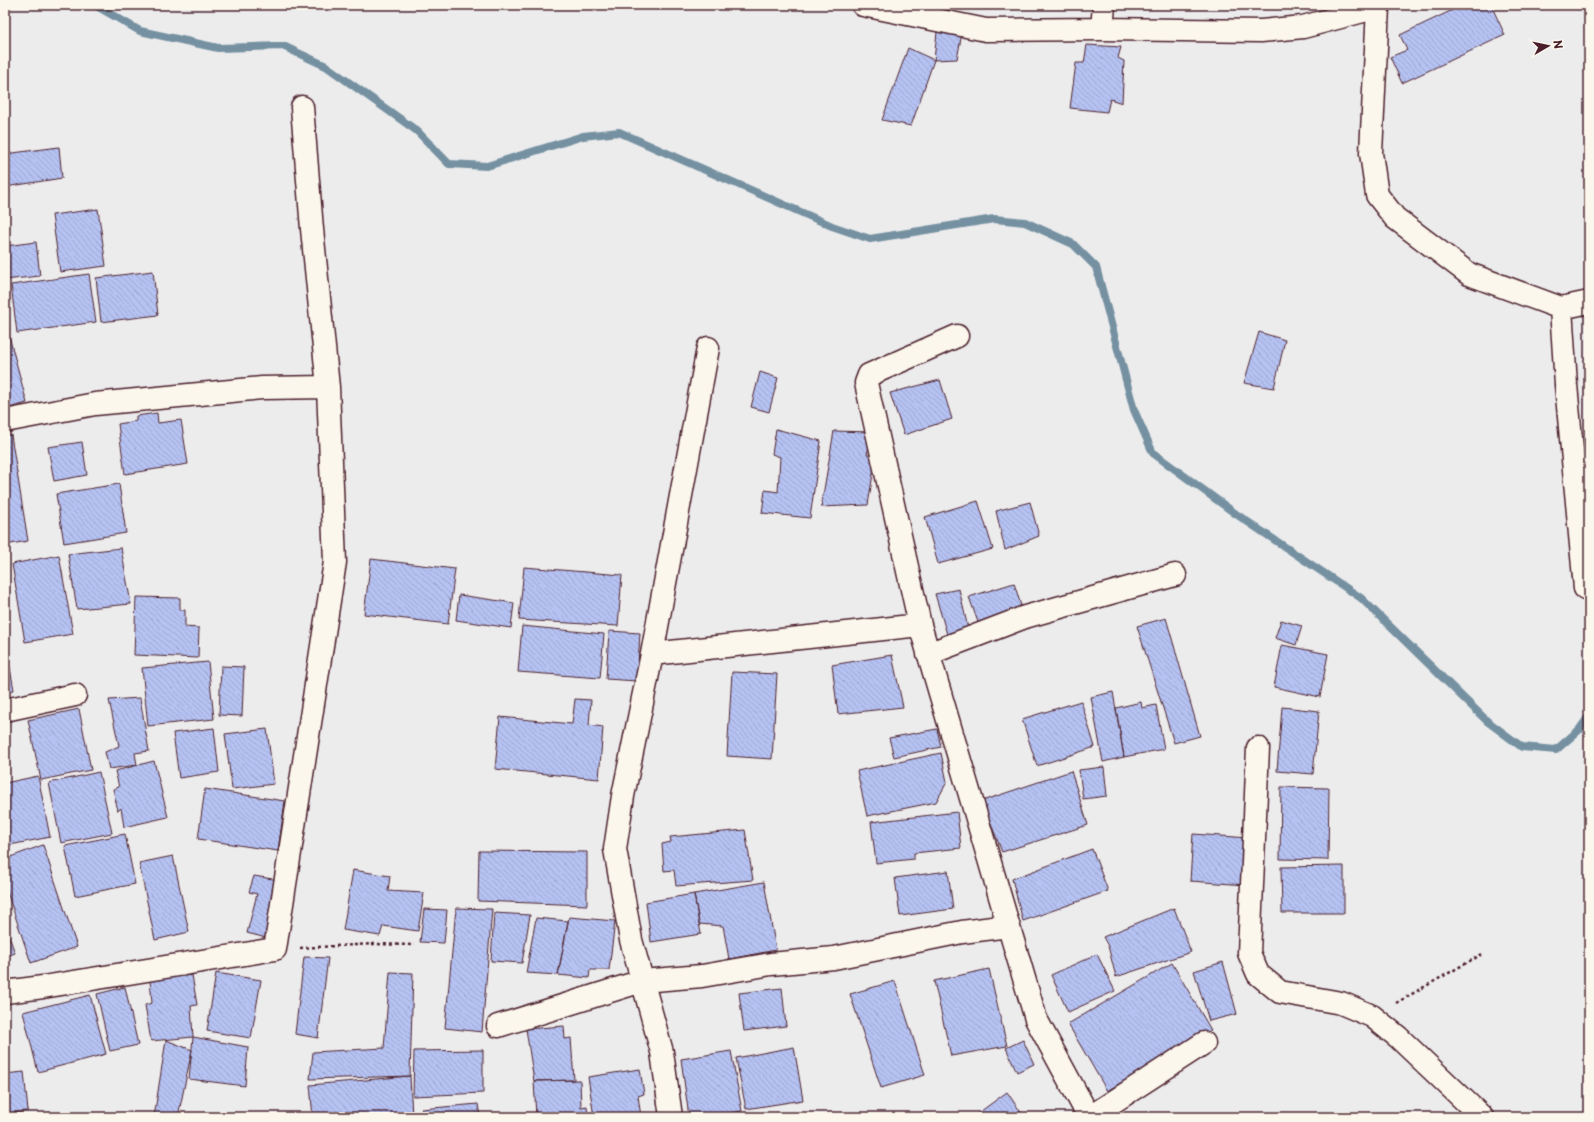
<svg xmlns="http://www.w3.org/2000/svg" width="1594" height="1122" font-family="'Playpen Sans',sans-serif">
<defs>
<pattern id="building-back-hatch" width="6" height="6" patternUnits="userSpaceOnUse"><rect width="6" height="6" fill="#b5c2f2"/><path d="M-1 5l2 2M0 0l6 6M5-1l2 2" fill="none" stroke="#9da6d0"/></pattern>
</defs>
<rect width="100%" height="100%" fill="#edeced"/>
<filter id="ink" filterUnits="userSpaceOnUse"><feTurbulence type="fractalNoise" baseFrequency=".025" numOctaves="2"/><feDisplacementMap in="SourceGraphic" scale="8" xChannelSelector="R" yChannelSelector="G"/><feConvolveMatrix kernelMatrix="1 2 1 2 8 2 1 2 1" color-interpolation-filters="sRGB"/></filter>
<g filter="url(#ink)">
<g fill="none" stroke-linecap="round" stroke-linejoin="round">
<path stroke="#7491a1" stroke-width="8" d="M95 5 140 31 218 48 283 46 326 66 417 131 449 164 487 166 583 136 619 132 832 226 870 239 994 219 1025 222 1073 244 1096 267 1134 410 1153 453 1236 514 1361 598 1487 721 1522 747 1556 750 1579 730 1589 716"/>
</g>
<path fill="url(#building-back-hatch)" stroke="#4a1f2b" d="M1463 5H1491L1505 35 1402 83 1390 57 1407 50 1400 35Z
M937 32 962 33 957 59 934 60Z
M1087 45 1121 47 1118 58 1124 61 1122 103 1110 99 1107 112 1070 108 1076 63H1084Z
M908 48 934 60 911 126 882 120Z
M59 147 62 178 5 187V154Z
M98 209 106 266 60 272 52 215Z
M36 242 40 276 5 280V246Z
M153 271 158 315 101 322 96 278Z
M89 274 96 322 17 333 11 285Z
M5 321 27 403 5 409Z
M1259 332 1285 340 1274 388 1244 383Z
M760 372 778 378 769 412 751 407Z
M940 380 952 419 904 435 890 393Z
M157 413 158 423 181 420 188 464 125 474 118 424 136 421V416Z
M776 429 821 441 810 518 762 513 765 490 778 492 780 457 772 454Z
M834 431 872 432 867 455H876L868 505 821 507Z
M11 435 28 541 5 545V436Z
M82 442 87 475 54 481 48 447Z
M119 484 126 533 64 543 56 494Z
M978 501 993 549 938 564 925 517Z
M1030 502 1039 536 1005 550 996 511Z
M121 548 131 604 77 609 68 554Z
M59 555 73 634 25 642 12 564Z
M371 559 455 569 448 624 364 614Z
M524 567 622 575 618 626 519 620Z
M1014 583 1022 609 979 625 969 597Z
M959 589 970 637 949 641 935 594Z
M459 595 514 603 511 628 456 620Z
M136 597 180 598V610H185V627L199 628 198 658 134 655Z
M1166 618 1200 736 1174 743 1137 626Z
M1281 620 1302 626 1296 645 1275 638Z
M522 626 604 634 600 678 518 672Z
M609 631 640 633 637 681 606 679Z
M1282 645 1328 654 1320 697 1274 687Z
M5 651H7L14 690 5 692Z
M892 655 903 707 838 714 832 665Z
M208 662 214 719 148 726 142 668Z
M221 666 244 667 242 716 219 715Z
M732 672 777 674 772 759 727 756Z
M1113 692 1124 757 1103 762 1091 697Z
M140 698 149 751 135 753 137 765 109 769 105 752 119 746 109 700Z
M575 699 591 700 589 725 603 727 599 779 495 769 500 717 572 724Z
M1081 701 1095 747 1037 766 1022 719Z
M1141 702 1142 708 1156 705 1164 749 1124 757 1116 708Z
M1282 707 1319 711 1313 774 1277 771Z
M79 709 91 770 41 780 28 720Z
M214 728 219 772 179 778 173 733Z
M267 729 274 784 232 789 225 734Z
M937 729 941 747 894 757 889 738Z
M941 753 947 782 936 802 867 816 857 771Z
M154 761 168 817 124 827 121 808 118 811 113 789 119 787 115 771Z
M1104 767 1107 796 1083 799 1079 770Z
M1071 771 1088 825 1002 852 982 801Z
M99 772 112 833 61 843 49 783Z
M38 776 50 837 5 846V783Z
M1281 787 1329 788 1328 860 1280 859Z
M205 789 285 801 278 851 198 839Z
M957 812 961 848 914 853V859L876 863 871 822Z
M745 830 753 880 676 886 674 870 664 871 662 844 671 842 670 837Z
M125 834 135 884 75 896 65 846Z
M1193 834 1249 838 1246 885 1190 881Z
M43 845 77 947 31 963 5 886V859Z
M1092 849 1108 891 1023 921 1012 879Z
M479 851 587 852V905L478 901Z
M173 856 189 932 155 940 139 863Z
M1344 866V913H1282L1281 867Z
M353 870 390 876 388 891 424 893 418 931 383 926 380 936 343 930Z
M948 871 953 909 900 916 895 878Z
M254 876 285 881 274 940 247 933 257 894 249 892Z
M764 882 776 950 729 959 723 926 699 924 694 894Z
M694 894 701 934 651 942 646 902Z
M456 908 492 909 482 1032 445 1028Z
M1174 908 1191 952 1116 977 1108 946 1103 937Z
M424 909 447 910 444 943 420 942Z
M494 913 530 915 522 963 491 961Z
M569 917 615 921 609 970H590L589 978 558 975Z
M536 918 568 921 558 975 526 973Z
M5 925 15 953 5 957Z
M1097 954 1115 991 1068 1012 1051 975Z
M304 957 328 958 318 1038 295 1034Z
M1223 962 1237 1014 1209 1021 1194 971Z
M1172 963 1211 1030 1107 1091 1068 1024Z
M989 969 1007 1046 951 1056 934 981Z
M390 972 413 973 410 1076 310 1079 313 1052 384 1048Z
M216 973 261 980 251 1038 207 1031Z
M192 975 197 1005 191 1006 193 1037 151 1041 145 1005 152 1003 150 980Z
M895 981 925 1075 881 1088 850 994Z
M125 987 138 1045 110 1051 97 994Z
M782 988 786 1026 744 1031 739 993Z
M90 995 106 1054 38 1072 23 1012Z
M564 1026 565 1039 571 1038 574 1080 534 1081 526 1029Z
M193 1037 248 1047 245 1086 189 1079Z
M166 1040 192 1050 178 1117H154Z
M1023 1040 1034 1064 1017 1072 1006 1048Z
M794 1047 803 1100 746 1109 736 1058Z
M483 1050V1093L413 1096 414 1051Z
M731 1051 742 1111 709 1117H689L681 1059Z
M640 1069 644 1094 638 1096 641 1117H594L588 1077Z
M24 1072 28 1111 5 1114V1074Z
M410 1076 412 1117H313L310 1085Z
M580 1080 581 1107 587 1106 588 1117H536L534 1081Z
M1007 1092 1024 1117H973Z
M478 1104 480 1117H422L421 1109Z"/>
<g fill="none" stroke-linecap="round" stroke-linejoin="round">
<g stroke="#4a1f2b" stroke-width="25">
<path id="street" d="M863 5 986 30 1102 29 1261 31 1303 27 1378 7V5
M1378 7 1371 153 1377 195 1395 218 1469 274 1561 308 1589 302
M1102 29 1104 5
M1561 308 1566 385 1585 588
M957 336 869 375 866 383 920 625 1036 1019 1089 1117
M5 421 95 404 262 388 328 387
M652 654 920 625
M928 654 1025 617 1175 575
M5 710 75 695
M1258 748 1249 953 1258 974 1280 992 1341 1003 1372 1016 1398 1037 1482 1117
M5 992 43 987 275 949 335 562 328 387 312 229 302 107
M498 1026 642 981 702 976 771 964 834 958 962 932 1008 926
M671 1117 662 1052 631 940 615 849 623 796 652 654 708 348
M1090 1117 1204 1043"/>
</g>
<path stroke="#4a1f2b" stroke-width="2.5" stroke-dasharray="3 3" stroke-linecap="butt" d="M300 948 373 944 414 945
M1396 1003 1484 953"/>
<use href="#street" stroke="#fbf7ec" stroke-width="22"/>
</g>
</g>
<rect width="1594" height="1122" fill="none" stroke="#fbf7ec" stroke-width="20"/>
<rect x="10" y="10" width="1574" height="1102" fill="none" stroke="#4a1f2b" stroke-width="1.5" filter="url(#ink)"/>
<g transform="translate(1548 46) rotate(81)" stroke="#fbf7ec" stroke-width="3" paint-order="stroke">
<path d="M0-3L7 15L0 10L-7 15Z" fill="#4a1f2b"/>
<text y="-6" font-size="11" font-weight="bold" text-anchor="middle" fill="#4a1f2b">N</text>
</g>
</svg>
